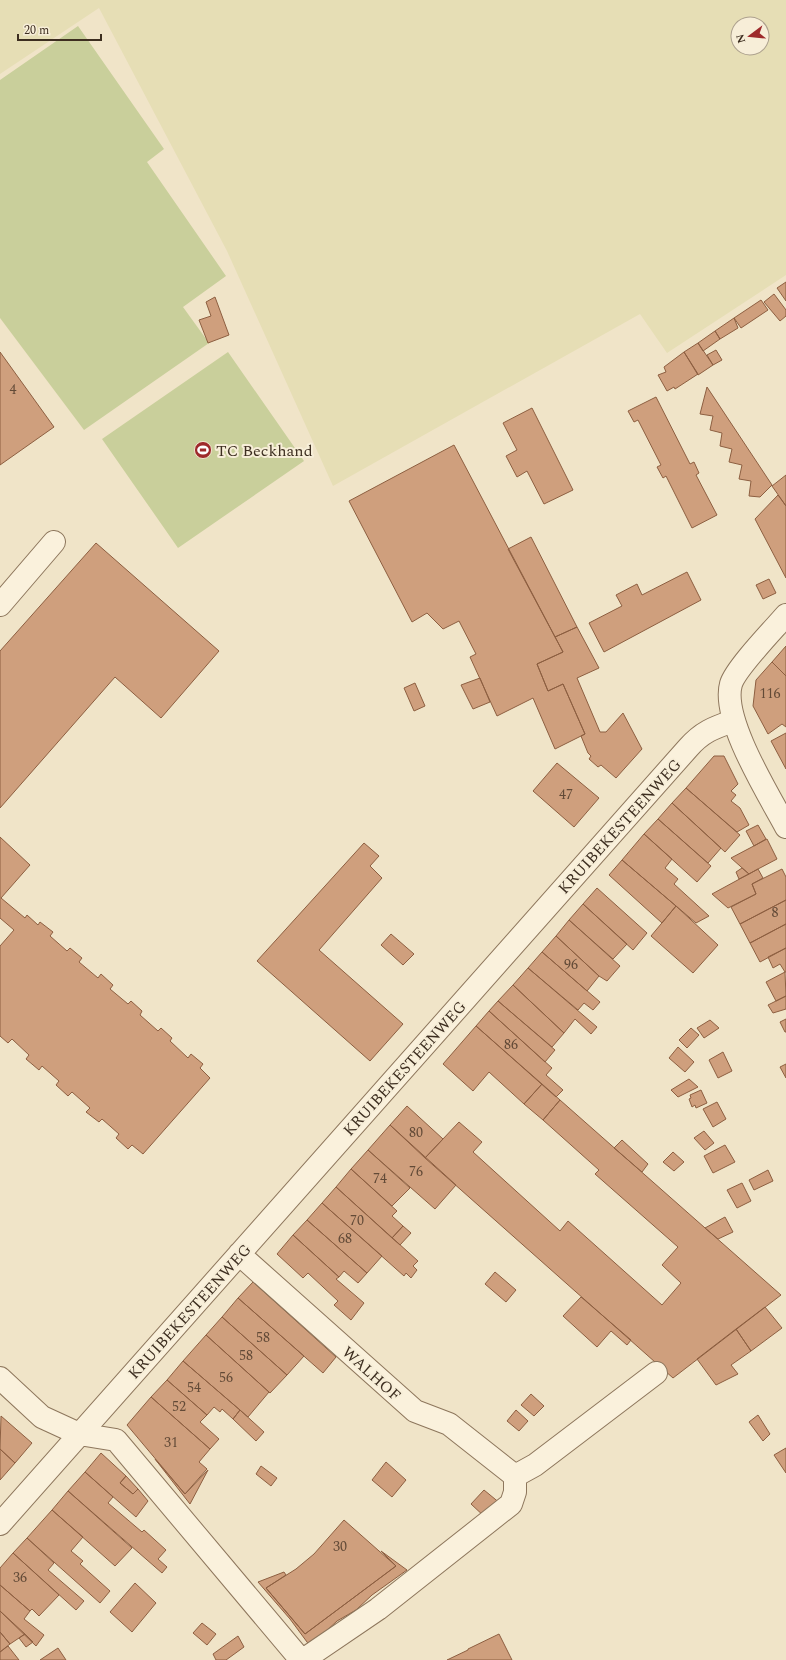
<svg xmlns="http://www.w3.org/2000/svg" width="786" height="1660" font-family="Spectral,serif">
<rect width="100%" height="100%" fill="#f0e4c8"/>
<path fill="#e6deb5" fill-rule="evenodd" d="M0 0H786V275L667 353 640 314 333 486 227 251 99 8 0 74ZM738 24H762V48H738Z"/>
<path fill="#c9cf9b" d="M78 26 164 149 147 162 226 276 183 307 209 343 84 430 0 318V80Z
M228 352 304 461 178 548 102 439Z"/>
<path fill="#cf9f7d" stroke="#8d5f41" d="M786 282V301L777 288Z
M774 294 786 310V316L780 321 764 302Z
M215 297 229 335 208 343 199 320 211 316 206 302Z
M761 300 768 310 741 328 734 318Z
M734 318 738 328 720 339 715 331Z
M715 331 720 339 703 351 698 343Z
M698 343 713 365 698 375 684 352Z
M716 350 722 360 713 365 707 355Z
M0 352 54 427 0 465Z
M684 352 698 374 675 389 674 387 667 391 658 375 666 372 664 367Z
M707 387 772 485 760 497 749 496 751 481 739 479 742 465 729 462 732 449 720 446 722 433 710 430 713 416 700 414Z
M656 397 690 464 694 462 699 473 696 475 717 515 692 528 666 476 663 478 657 467 661 465 638 420 634 422 628 411Z
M532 408 573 490 544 504 527 471 517 477 506 456 517 450 503 423Z
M454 445 563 652 537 664 548 691 563 684 585 734 555 749 533 698 497 716 470 657 476 654 459 621 443 629 427 613 412 622 349 501Z
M786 475V506L772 486Z
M778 495 786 506V578L755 519Z
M531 537 577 627 555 637 508 549Z
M96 543 219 651 161 718 115 677 0 808V651Z
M687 572 701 600 604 652 589 623 622 606 616 595 637 584 642 595Z
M769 579 776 593 763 599 756 585Z
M577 627 599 668 577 678 600 732H606L623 713 642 749 616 778 601 765 598 767 589 759 591 756 588 753 581 736 585 734 563 684 548 691 537 664 563 652 555 637Z
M786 646V676L772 662Z
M772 662 786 676V727L782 724 768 734 753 706 756 680Z
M480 678 490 702 473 709 461 685Z
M415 683 425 706 414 711 404 688Z
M786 733V769L771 741Z
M714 756H724L738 784 731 791 736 795 731 801 740 808 749 825 737 832 686 788Z
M557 763 599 798 574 827 533 791Z
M686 788 740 835 725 852 672 803Z
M672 803 721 848 708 863 658 819Z
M658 819 711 866 697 882 644 834Z
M758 825 766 839 754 846 746 831Z
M644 834 672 859 665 868 678 879 674 884 709 916 696 923 622 860Z
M0 837 30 865 1 898 25 918 27 915 38 925 40 922 53 932 50 936 67 951 70 948 82 958 79 962 98 978 101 974 113 985 110 989 128 1004 131 1001 142 1011 140 1015 158 1031 161 1028 172 1038 170 1041 188 1058 191 1054 203 1064 200 1068 210 1078 143 1154 132 1145 128 1149 116 1138 119 1134 102 1119 99 1122 86 1112 90 1108 72 1092 68 1096 56 1085 59 1081 42 1066 39 1070 26 1059 29 1055 12 1039 8 1043 0 1036V946L14 930 0 918Z
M767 839 777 859 758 869 749 874 731 858Z
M364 843 379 856 370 866 382 878 319 950 403 1024 370 1061 257 961Z
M622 860 676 906 662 923 609 875Z
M742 868 749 874 739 879 736 872Z
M758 869 763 878 752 884 756 894 728 908 712 894Z
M782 869 786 877V900L740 924 731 907 756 894 752 884Z
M597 888 647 933 633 950 583 904Z
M786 900V924L750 943 740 924Z
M583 904 627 944 613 959 569 920Z
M676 906 718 945 693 973 651 936Z
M569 920 620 966 607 981 599 976 556 936Z
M786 924V948L760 962 750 943Z
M391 934 414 954 403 965 381 945Z
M556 936 599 976 587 991 542 952Z
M786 948V972H785L780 964 773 968 768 957Z
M542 952 600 1002 593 1010 584 1003 578 1010 528 968Z
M528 968 597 1027 591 1034 575 1019 564 1033 513 985Z
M785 972 786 996 776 1001 766 982Z
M513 985 564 1033 552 1047 498 1001Z
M786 996V1009L773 1013 768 1005Z
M498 1001 555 1050 545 1062 489 1011Z
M489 1011 552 1068 546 1075 563 1090 556 1097 476 1026Z
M786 1019V1032H785L780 1022Z
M710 1020 719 1028 704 1038 697 1028Z
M476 1026 542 1084 524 1104 489 1072 473 1091 443 1064Z
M691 1028 699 1035 687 1048 679 1040Z
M678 1047 694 1062 685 1072 669 1058Z
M723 1052 732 1071 718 1078 709 1060Z
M786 1064V1078L780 1067Z
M689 1079 698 1087 678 1097 671 1090Z
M542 1084 560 1100 543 1120 524 1104Z
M701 1090 707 1103 696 1108 695 1105 692 1107 689 1099 691 1098 690 1095Z
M560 1100 781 1295 673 1378 425 1158 459 1122 482 1142 473 1152 560 1231 568 1221 662 1305 681 1283 662 1265 678 1247 595 1174 599 1170 543 1120Z
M717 1102 726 1119 713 1127 703 1109Z
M407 1106 443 1139 425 1158 390 1125Z
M390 1125 456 1185 435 1209 368 1150Z
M704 1131 714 1143 705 1150 694 1138Z
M622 1140 648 1164 642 1172 614 1148Z
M725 1145 735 1162 713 1173 704 1156Z
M368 1150 410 1188 392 1206 351 1169Z
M673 1152 684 1162 674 1171 663 1162Z
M351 1169 397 1211 392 1216 403 1226 392 1238 336 1187Z
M768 1170 773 1181 754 1190 749 1180Z
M742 1183 751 1201 737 1208 727 1190Z
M336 1187 418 1261 413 1266 417 1270 411 1278 406 1273 404 1276 322 1203Z
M322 1203 382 1256 367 1273 307 1220Z
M725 1217 733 1232 718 1239 705 1228Z
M307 1220 367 1273 358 1283 344 1271 339 1277 293 1235Z
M403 1226 411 1233 400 1245 392 1238Z
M293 1235 339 1277 336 1279 364 1303 351 1320 334 1305 338 1301 308 1273 303 1278 277 1254Z
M495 1272 516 1290 506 1302 485 1284Z
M253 1282 336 1357 323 1373 238 1298Z
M581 1297 631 1340 627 1345 611 1331 597 1347 563 1316Z
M238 1298 304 1356 287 1375 222 1317Z
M765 1307 782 1328 751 1351 736 1329Z
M222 1317 287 1375 270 1393 206 1335Z
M736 1329 751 1351 731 1365 738 1374 716 1385 697 1359Z
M206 1335 269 1392 248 1417 183 1361Z
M183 1361 240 1410 233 1419 222 1409 220 1412 214 1407 207 1415 167 1380Z
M167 1380 207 1415 200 1422 219 1439 210 1449 151 1397Z
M531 1394 544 1406 534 1416 521 1405Z
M151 1397 210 1449 199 1462 207 1469 185 1494 127 1425Z
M240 1410 264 1432 256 1441 233 1419Z
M516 1410 528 1421 519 1431 507 1421Z
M758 1415 770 1434 763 1441 749 1422Z
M1 1416 32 1443 15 1463 0 1449Z
M786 1448V1473L774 1455Z
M0 1449 15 1463 0 1480Z
M101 1453 126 1476 120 1483 133 1494 138 1489 148 1501 136 1517 85 1472Z
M155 1459 185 1494 208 1470 190 1504Z
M386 1462 406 1480 392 1497 372 1480Z
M261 1466 277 1478 271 1486 256 1474Z
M85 1472 113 1497 108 1503 142 1532 144 1530 166 1550 158 1559 167 1567 162 1573 68 1491Z
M126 1476 138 1489 133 1494 120 1483Z
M484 1490 501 1504 486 1518 471 1504Z
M68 1491 132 1548 115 1566 52 1510Z
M52 1510 83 1537 71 1551 83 1561 80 1564 110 1591 100 1603 27 1538Z
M344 1520 396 1566 305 1634 266 1588 296 1569 314 1554Z
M27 1538 54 1563 48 1570 84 1601 76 1610 13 1553Z
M381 1551 407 1570 372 1595 356 1610 337 1621 310 1646 290 1619 258 1582 284 1572 286 1575 266 1588 305 1634 396 1566Z
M13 1553 59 1595 39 1616 32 1609 30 1611 0 1585V1568Z
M135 1583 156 1603 132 1632 110 1612Z
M0 1585 30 1611 24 1619 44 1635 36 1646 0 1611Z
M0 1611 25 1634 10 1644 0 1632Z
M202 1623 216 1634 207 1645 193 1633Z
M0 1632 10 1644 0 1652Z
M25 1634 33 1642 26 1647 19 1638Z
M499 1634 512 1660H447L468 1650V1649Z
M238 1636 244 1647 226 1660H216L213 1654Z
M8 1646 19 1660H0V1652Z
M58 1648 66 1660H40Z"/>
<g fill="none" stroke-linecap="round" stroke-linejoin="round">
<g stroke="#8d765c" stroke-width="24">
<path id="minor" d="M0 605 54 542
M239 1254 415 1411 449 1424 515 1476 535 1465 656 1373
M0 1378 42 1417 79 1434 116 1440 301 1660
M0 1524 688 748C702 732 713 728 733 721
M303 1660 378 1609 511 1504 515 1492V1476"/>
</g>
<g stroke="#8d765c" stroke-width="24">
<path id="tertiary" d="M786 615C774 629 736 668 731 684 721 719 769 795 786 827"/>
</g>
<use href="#minor" stroke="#faf1dc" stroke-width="22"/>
<use href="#tertiary" stroke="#faf1dc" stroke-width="22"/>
</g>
<defs>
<g id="stadium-disc" transform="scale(0.9)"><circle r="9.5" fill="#9e2a2b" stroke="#f7eed8"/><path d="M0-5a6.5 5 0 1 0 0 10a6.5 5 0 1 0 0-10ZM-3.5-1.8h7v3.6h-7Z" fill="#fff"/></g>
</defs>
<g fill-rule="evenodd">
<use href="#stadium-disc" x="203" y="450"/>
</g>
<g text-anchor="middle" stroke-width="4" stroke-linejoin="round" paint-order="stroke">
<g font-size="14" fill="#624a37">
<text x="13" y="394">4</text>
<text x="770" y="698">116</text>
<text x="566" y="799">47</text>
<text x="775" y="917">8</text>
<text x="571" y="969">96</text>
<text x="511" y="1049">86</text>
<text x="416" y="1137">80</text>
<text x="416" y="1176">76</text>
<text x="380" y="1183">74</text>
<text x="357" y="1225">70</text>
<text x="345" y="1243">68</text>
<text x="263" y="1342">58</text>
<text x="246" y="1360">58</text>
<text x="226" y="1382">56</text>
<text x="194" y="1392">54</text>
<text x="179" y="1411">52</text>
<text x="171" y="1447">31</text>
<text x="340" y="1551">30</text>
<text x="20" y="1582">36</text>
</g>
<g font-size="16" fill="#3d2e20" stroke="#f7eed8" text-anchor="start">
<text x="216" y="456">TC Beckhand</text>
</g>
<g font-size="16" fill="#3d2e20" stroke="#f7eed8">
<text transform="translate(619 826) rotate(-48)" y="6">KRUIBEKESTEENWEG</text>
<text transform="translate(404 1068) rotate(-48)" y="6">KRUIBEKESTEENWEG</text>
<text transform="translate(189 1311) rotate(-48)" y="6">KRUIBEKESTEENWEG</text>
<text transform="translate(372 1373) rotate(42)" y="6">WALHOF</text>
</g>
</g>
<g transform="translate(750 36) rotate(254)"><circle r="19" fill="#f7eed8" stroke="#ada18e"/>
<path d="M0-3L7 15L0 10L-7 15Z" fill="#9e2a2b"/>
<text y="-6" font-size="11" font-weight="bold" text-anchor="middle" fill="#3d2e20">N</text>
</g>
<path d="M18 34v6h83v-6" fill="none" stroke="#3d2e20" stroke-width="2"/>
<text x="24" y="34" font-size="12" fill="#3d2e20" stroke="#f7eed8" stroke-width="3" paint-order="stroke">20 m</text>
</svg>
